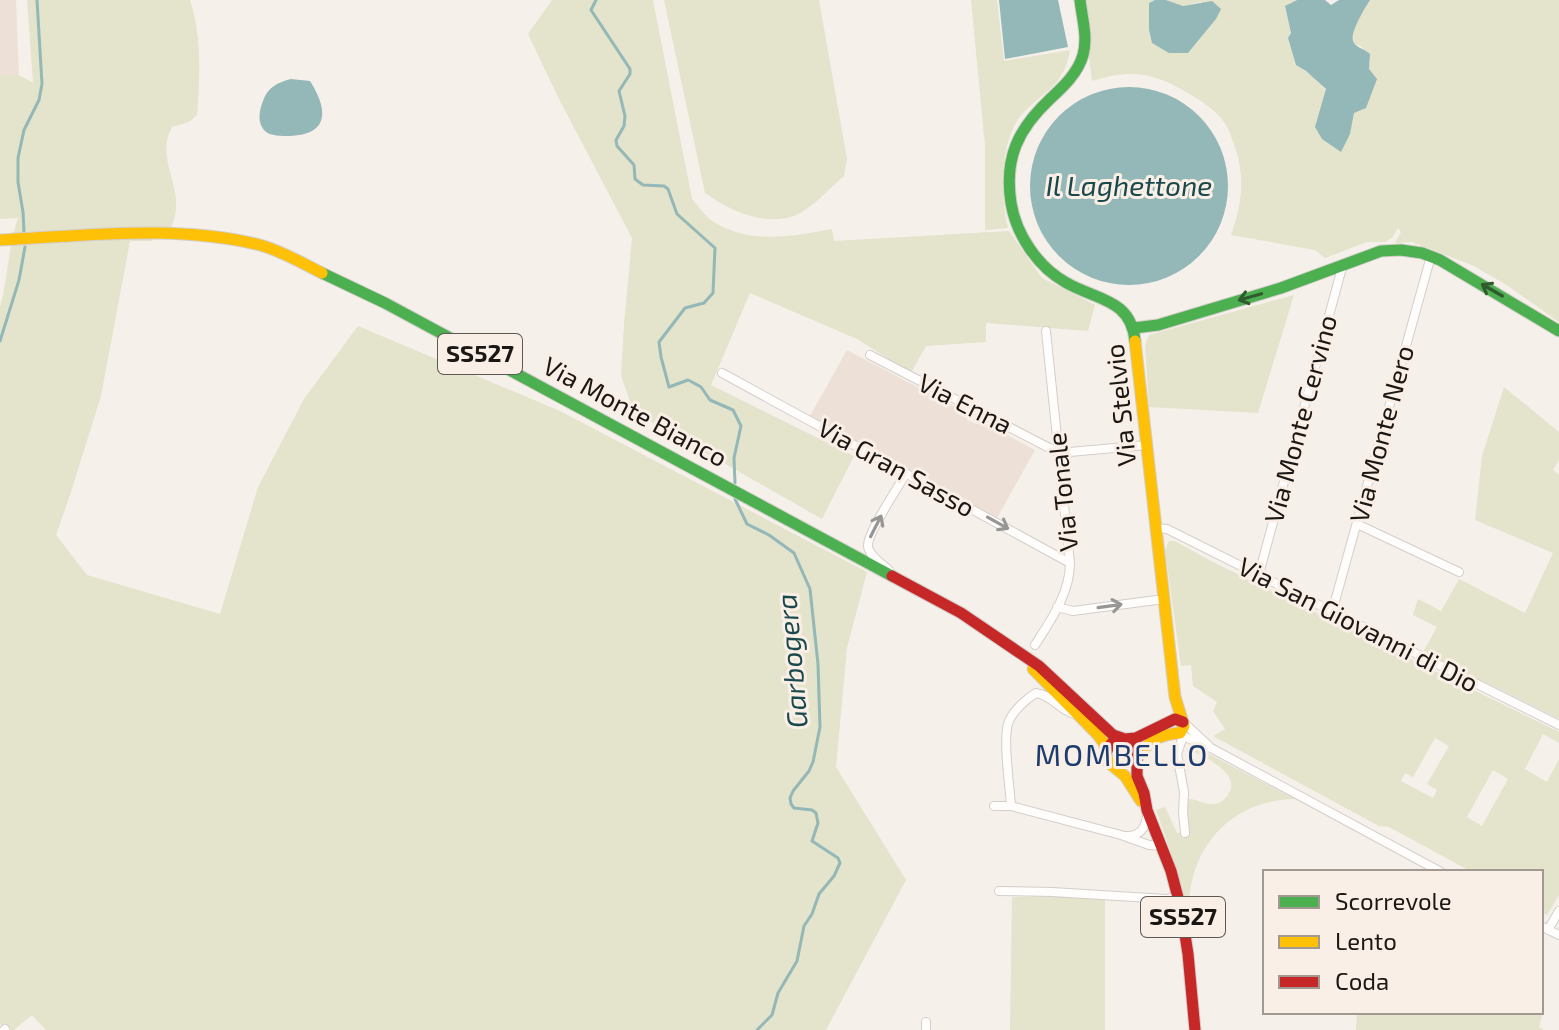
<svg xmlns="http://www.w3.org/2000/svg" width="1559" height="1030" font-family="'Exo 2',sans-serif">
<rect width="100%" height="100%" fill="#f6f0ea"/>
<path fill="#ede1d7" d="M0 0H16L19 75H0Z
M847 350 967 413V420L977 424 979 420 1035 450 997 518 810 416Z"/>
<path fill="#e4e3cb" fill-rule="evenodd" d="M27 0H190C202 37 200 76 197 115L189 122 172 127C153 160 189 191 171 227L155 229 152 241H130L101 396 70 495 56 535 87 575 220 614 258 487 304 399 358 326 560 411 867 572 847 648 836 767 906 880 826 1030H46L32 1015 14 1030H5L0 1024V307C8 278 8 247 18 218L0 219V75H19L33 83Z
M552 0H653L692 199C699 207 706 217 714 222 750 245 794 236 832 229L834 241 1009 231 1042 278 1095 305 1088 331 986 323V342L926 346 911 373 857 339 750 293 711 385 854 456 822 519 634 412 621 376 624 324 632 238 558 97 528 34Z
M664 0H819L847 159 844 176C832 186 809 211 794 216 763 226 730 211 705 193Z
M971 0H997L1004 61 1070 50C1064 86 1045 90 1023 113 999 140 1000 195 1008 228L985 230V146Z
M1082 0H1155L1149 3V30L1152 43 1188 53 1216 19 1201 2 1183 6 1166 0H1297L1285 6 1291 33 1288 38 1296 65C1327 83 1335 104 1350 134L1354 112 1370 61 1361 46 1354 44C1350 29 1362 14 1370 0H1559V322L1508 286 1474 266 1412 242 1395 243 1401 232 1398 228 1392 238 1385 242H1367L1325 258 1315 250 1231 235C1243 201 1246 174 1232 139 1230 133 1228 127 1224 122 1215 109 1200 100 1186 92 1153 72 1129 69 1092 81Z
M1294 295 1258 413 1149 407 1145 345 1149 335Z
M1504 387 1559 432V460L1553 470 1559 475V719L1423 652 1437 627 1413 615 1418 599 1441 611 1459 579 1525 613 1553 553 1475 520 1482 456Z
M1169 541H1175L1209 560 1559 732V743L1543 734 1525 769 1547 782 1559 759V895L1547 915 1541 912V872H1472L1389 827 1379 826 1213 736 1225 729 1213 711 1217 702 1193 686 1191 665 1181 666 1165 550ZM1435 738 1449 746 1427 784 1437 790 1433 798 1401 781 1405 773 1413 777ZM1493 770 1508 779 1482 826 1467 817Z
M1190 744 1295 799C1228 800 1185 852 1189 918L1177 870 1156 810 1165 807 1177 833H1188V799C1197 799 1205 805 1214 804 1220 804 1226 799 1229 793 1241 773 1203 756 1189 749L1188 746Z
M1105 896V1030H1010L1012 897Z
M1541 1011 1543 1012 1539 1027 1544 1030H1356L1357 1012Z"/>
<path fill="#94b7b7" d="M999 0H1058L1068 47 1005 59Z
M1155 0H1166L1183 6 1212 1 1221 9 1216 19 1188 53H1169L1152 43 1149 30V3Z
M1297 0H1325L1331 5 1339 0H1370C1365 8 1348 35 1354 43 1356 47 1366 50 1370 54L1369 69 1377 79 1366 108 1354 113 1350 134 1341 152 1322 139 1315 127 1326 89 1306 71 1296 65 1288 38 1291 33 1285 6Z
M291 79 310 81C328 109 330 135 289 136 282 136 270 136 265 131 257 123 259 111 263 101 267 88 278 82 291 79Z
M1030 186a99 99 0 1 1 198 0a99 99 0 1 1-198 0Z"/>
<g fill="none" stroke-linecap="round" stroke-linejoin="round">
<path stroke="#94b7b7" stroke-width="3" d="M596 0 591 10 630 69V74L619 91 625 116 624 126 616 140 617 146 634 165 635 179 643 185 664 186 668 189 677 214 715 248 713 293 704 303 685 308 659 342 661 357 669 387 688 380 692 382 701 387 710 400 733 410 741 426 734 458 735 483
M24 232 23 212 18 182V158L24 130 39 100 42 84 37 0
M0 341 19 280 25 247
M735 499 747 524 769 535 794 553 810 589 818 664 820 727 813 762 809 771 793 791 790 798 791 804 794 808 812 810 816 813 818 823 812 841 838 858 840 863 834 876 819 894 812 914 804 926 797 961 778 993 772 1015 757 1030"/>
<g stroke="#d3ceca" stroke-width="10">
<path id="street" d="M870 355 1059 453 1147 445
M722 373 1070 563
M1357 524 1459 572
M1156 528 1167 529 1559 725
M889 570C882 564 869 556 868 546 867 533 898 488 906 473
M1259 574 1343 264
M1057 607 1073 611 1164 599
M1332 612 1431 256
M1035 645C1051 620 1070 593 1070 563L1046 331
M1183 722 1209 746
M1176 733 1211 748 1441 872
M1183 736 1177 754 1184 792 1183 812 1185 833
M994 806H1011L1121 835 1149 845 1162 846
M1011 806C1010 787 1002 736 1009 721 1014 710 1026 699 1036 693 1052 695 1060 711 1075 714
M1126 836C1139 837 1146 828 1147 815
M999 891 1052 892 1167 899 1178 896
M1541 926 1559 935
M1548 930 1559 911
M926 1022V1030
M4 1030 5 1029"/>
</g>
<g stroke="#d3ceca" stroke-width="13">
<path id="fast" d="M1080 0C1082 18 1088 37 1083 55 1078 73 1063 87 1050 99 1018 129 1004 158 1011 203 1016 234 1037 266 1065 282 1095 300 1131 298 1135 341
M322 273 385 303 892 576
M1134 328 1158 325 1281 288 1381 251 1401 250 1422 253 1440 260 1559 331"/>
</g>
<g stroke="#d3ceca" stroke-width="13">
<path id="slow" d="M0 240C86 236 175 224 260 245 282 251 302 263 322 273
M1135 341 1175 697 1184 726 1180 733C1161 734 1147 741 1137 758
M1033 669 1098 735 1104 743 1108 762 1125 776 1141 801"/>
</g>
<g stroke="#d3ceca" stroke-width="13">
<path id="jam" d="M892 576 961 613 1039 666 1113 735 1122 738
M1125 739 1136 738 1175 719 1183 722
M1106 753C1113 734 1125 737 1137 749V776L1144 793 1147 810 1171 871 1181 909 1188 954 1195 1030"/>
</g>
<use href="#street" stroke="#fefdfc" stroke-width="8"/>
<use href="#fast" stroke="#4caf50" stroke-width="11"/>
<use href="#slow" stroke="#ffc107" stroke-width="11"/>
<use href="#jam" stroke="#c62828" stroke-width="11"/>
</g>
<defs><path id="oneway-shaft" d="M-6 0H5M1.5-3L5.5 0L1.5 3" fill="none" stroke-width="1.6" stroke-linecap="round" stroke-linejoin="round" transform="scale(2)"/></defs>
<g stroke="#315b2f">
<use href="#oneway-shaft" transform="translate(1492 290) rotate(-150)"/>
<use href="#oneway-shaft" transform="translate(1250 297) rotate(164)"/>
</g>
<g stroke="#989694">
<use href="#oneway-shaft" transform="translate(998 523) rotate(29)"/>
<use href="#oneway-shaft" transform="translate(876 526) rotate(-63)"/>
<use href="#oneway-shaft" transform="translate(1110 606) rotate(-8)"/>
</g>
<g text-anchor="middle" stroke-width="6" stroke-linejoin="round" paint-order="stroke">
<g fill="#faefe6" stroke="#5e5853" stroke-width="2">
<rect x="438" y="334" width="84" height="40" rx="6"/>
<rect x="1141" y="897" width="84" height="40" rx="6"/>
</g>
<g font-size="24" font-weight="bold" fill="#1b1714">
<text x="480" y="362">SS527</text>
<text x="1183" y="925">SS527</text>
</g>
<g font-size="26" fill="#1b1714" stroke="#faefe6">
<text transform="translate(965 404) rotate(27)" y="9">Via Enna</text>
<text transform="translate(1121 405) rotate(-96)" y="9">Via Stelvio</text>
<text transform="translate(635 412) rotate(28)" y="9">Via Monte Bianco</text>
<text transform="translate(1301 419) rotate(-75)" y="9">Via Monte Cervino</text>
<text transform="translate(1382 434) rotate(-75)" y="9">Via Monte Nero</text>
<text transform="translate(896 468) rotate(29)" y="9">Via Gran Sasso</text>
<text transform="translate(1063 492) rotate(-96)" y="9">Via Tonale</text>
<text transform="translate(1358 625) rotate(27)" y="9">Via San Giovanni di Dio</text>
</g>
<g font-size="28" font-style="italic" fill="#1a494d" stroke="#faefe6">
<text x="1129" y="196">Il Laghettone</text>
<text transform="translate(792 661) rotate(-95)" y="10">Garbogera</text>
</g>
<g font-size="30" letter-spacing="2" fill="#1a3c71" stroke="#faefe6">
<text x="1122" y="766">MOMBELLO</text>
</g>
</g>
<rect x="1263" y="870" width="280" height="144" fill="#faefe6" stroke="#a19992" stroke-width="2"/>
<rect x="1279" y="896" width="40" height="12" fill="#4caf50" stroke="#a19992" stroke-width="2"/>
<text x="1335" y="910" font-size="24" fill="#1b1714">Scorrevole</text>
<rect x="1279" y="936" width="40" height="12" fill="#ffc107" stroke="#a19992" stroke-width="2"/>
<text x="1335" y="950" font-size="24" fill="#1b1714">Lento</text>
<rect x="1279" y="976" width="40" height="12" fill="#c62828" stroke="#a19992" stroke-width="2"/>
<text x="1335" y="990" font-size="24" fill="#1b1714">Coda</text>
</svg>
